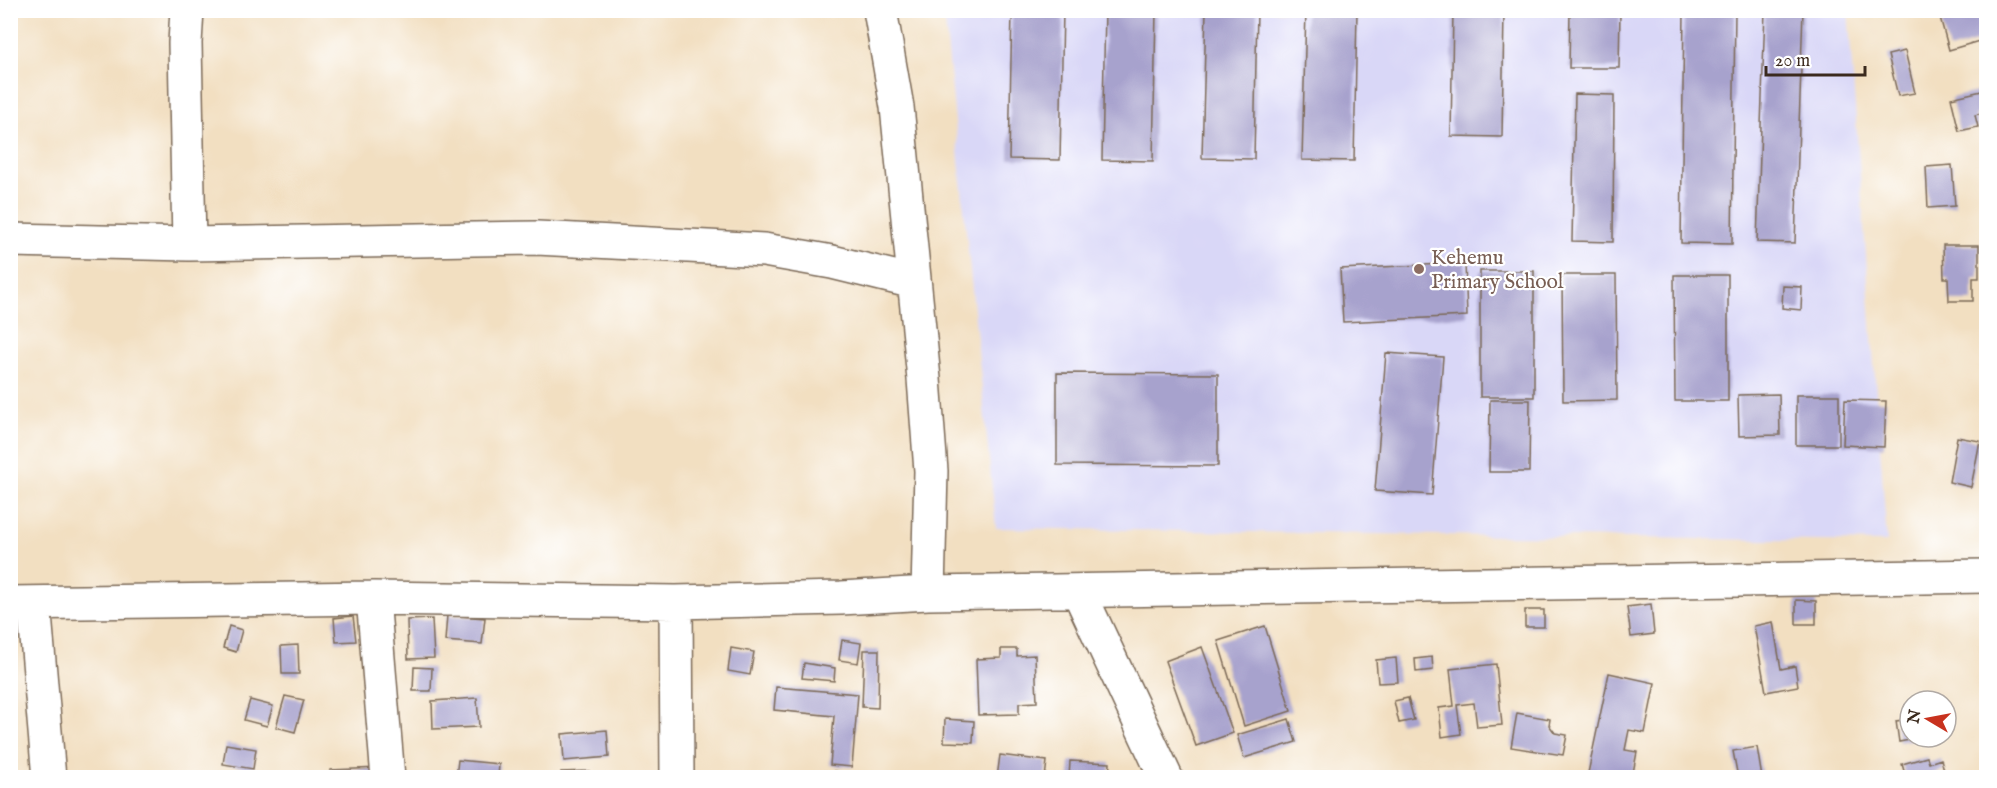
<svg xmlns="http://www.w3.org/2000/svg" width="1997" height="788" font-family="'IM FELL English',serif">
<rect width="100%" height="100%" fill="#fff"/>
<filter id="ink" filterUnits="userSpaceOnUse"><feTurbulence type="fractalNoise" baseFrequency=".0167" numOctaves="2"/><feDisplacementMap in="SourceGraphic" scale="12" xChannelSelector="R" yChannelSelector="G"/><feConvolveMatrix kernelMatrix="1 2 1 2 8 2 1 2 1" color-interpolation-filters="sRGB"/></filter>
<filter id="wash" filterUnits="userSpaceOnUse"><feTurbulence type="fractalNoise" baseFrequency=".008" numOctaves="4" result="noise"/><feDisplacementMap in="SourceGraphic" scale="24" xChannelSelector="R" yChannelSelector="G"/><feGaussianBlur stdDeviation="1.35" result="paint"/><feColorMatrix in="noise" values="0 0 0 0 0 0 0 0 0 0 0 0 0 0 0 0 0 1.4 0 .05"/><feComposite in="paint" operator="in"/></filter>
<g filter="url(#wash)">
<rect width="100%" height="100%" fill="#f2dfc1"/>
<path fill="#d9d7f7" d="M944 11H1848L1887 542 996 528Z"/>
<g id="blocks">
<path fill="#a7a2cd" d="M1012 10H1063L1060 160 1009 159Z
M1105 10H1156L1153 161 1102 160Z
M1206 10H1257L1254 159 1202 158Z
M1306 10H1357L1354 161 1302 160Z
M1453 10H1504L1502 137 1451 136Z
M1570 10H1620L1619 68H1569Z
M1684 10H1735L1732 244 1681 243Z
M1765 10H1803L1795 243 1757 242Z
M1938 10H1986V39L1949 50Z
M1905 51 1915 93 1898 96 1888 55Z
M1986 90V112L1975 115 1978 127 1959 131 1951 98Z
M1575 94 1614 95 1613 242 1572 241Z
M1952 165 1955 206 1928 208 1926 167Z
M1943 245H1979V278H1973V301H1949L1948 278H1944Z
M1465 263 1467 316 1343 322 1340 269Z
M1480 271H1534V397H1480Z
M1562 275H1616L1617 400 1563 401Z
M1674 275H1728V401H1675Z
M1783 286 1802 287 1801 310 1782 308Z
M1386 353 1443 357 1432 495 1375 491Z
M1057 373 1218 374V466L1057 465Z
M1779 394 1780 435 1739 436 1738 395Z
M1796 395H1839V445H1796Z
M1490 400H1530L1529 472H1489Z
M1845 400 1886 401 1884 447 1843 445Z
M1957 437 1980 441 1971 487 1949 482Z
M1796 600 1816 601V624H1796Z
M1651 604 1654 634 1631 637 1627 607Z
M1525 610H1544V627H1525Z
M447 615 485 618 482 644 445 641Z
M353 616 356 641 336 642 334 618Z
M432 619 434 658 408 659 407 620Z
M1773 622 1781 669 1795 666 1798 686 1766 692 1754 626Z
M229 626 242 630 236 652 223 648Z
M1265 626 1291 711 1244 726 1218 641Z
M842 640 861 643 858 663 839 660Z
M298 645 299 674H282L281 646Z
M1202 647 1233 733 1196 746 1165 661Z
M731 648 754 652 750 675 728 671Z
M1001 649H1017V656L1035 655 1037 702 1019 703V714L978 715 976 659 1001 658Z
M864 650H879L878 708 862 707Z
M1432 657 1433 670 1416 672 1415 659Z
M1396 658 1398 682 1378 683 1376 660Z
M804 663 835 668 834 681 802 678Z
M1496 664 1502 725 1477 727 1474 703 1457 705 1461 734 1442 737 1439 708 1454 706 1450 669Z
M414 667 432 668 431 691H413Z
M1609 673 1655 683 1645 733 1629 730 1625 750 1637 752 1632 778H1587Z
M776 687 858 694 852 767 830 765 834 716 774 710Z
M285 696 304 700 295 732 276 727Z
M477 698 479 727 433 729 432 701Z
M1408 698 1414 720 1399 723 1394 701Z
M250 700 273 706 267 726 244 720Z
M1517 713 1550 719 1549 725 1555 733 1567 735 1563 755 1511 747Z
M945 719 974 721 973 743 944 742Z
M1289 719 1296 742 1244 758 1237 735Z
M1910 719V737H1915V739L1899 742 1896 721Z
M607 730 609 757 564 761 562 734Z
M226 744 256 749 253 769 223 764Z
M1757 747 1762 778H1738L1733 751Z
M1000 755 1047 761 1045 778H997Z
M1927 757 1929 763 1941 759 1944 770 1920 778H1906L1902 764Z
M458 760 499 764 498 778H456Z
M1070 761 1110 763 1109 778H1069Z
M381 768V778H330V770Z
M589 771V778H561V772Z
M835 771 862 777V778H834Z"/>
</g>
</g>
<g filter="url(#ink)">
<use href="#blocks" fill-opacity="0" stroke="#7b6957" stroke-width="1.5"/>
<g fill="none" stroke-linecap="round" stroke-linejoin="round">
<g stroke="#7b6957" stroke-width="36">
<path id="minor" d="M187 10 185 43 189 244
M880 10 897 107 924 379 931 471 928 593
M10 240 189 244 537 238 764 250 832 262 914 282
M1079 592 1166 778
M373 598 388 778
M676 602 677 778
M10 603 373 598 676 602 841 598 928 593 1986 576
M34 603 49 778"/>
</g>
<use href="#minor" stroke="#fff" stroke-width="33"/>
</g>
</g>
<circle fill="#8d6e63" stroke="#fff" stroke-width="2" cx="1419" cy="269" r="6"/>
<g text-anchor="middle" stroke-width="4.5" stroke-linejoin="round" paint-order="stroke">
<g font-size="21" fill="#785e54" stroke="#fff" text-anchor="start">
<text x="1431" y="264">Kehemu<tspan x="1431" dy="24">Primary School</tspan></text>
</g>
</g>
<rect width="1997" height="788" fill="none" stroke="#fff" stroke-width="36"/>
<g transform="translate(1928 719) rotate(280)"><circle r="28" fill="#ffffff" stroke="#b1aaa5" stroke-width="1.5"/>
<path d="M0-4.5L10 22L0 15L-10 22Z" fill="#c8321e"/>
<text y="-9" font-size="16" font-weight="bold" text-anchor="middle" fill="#3b2a1e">N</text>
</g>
<path d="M1766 66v9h99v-9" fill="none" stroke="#3b2a1e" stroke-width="3"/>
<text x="1775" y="66" font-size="18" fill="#3b2a1e" stroke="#ffffff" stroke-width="4.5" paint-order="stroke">20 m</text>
</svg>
